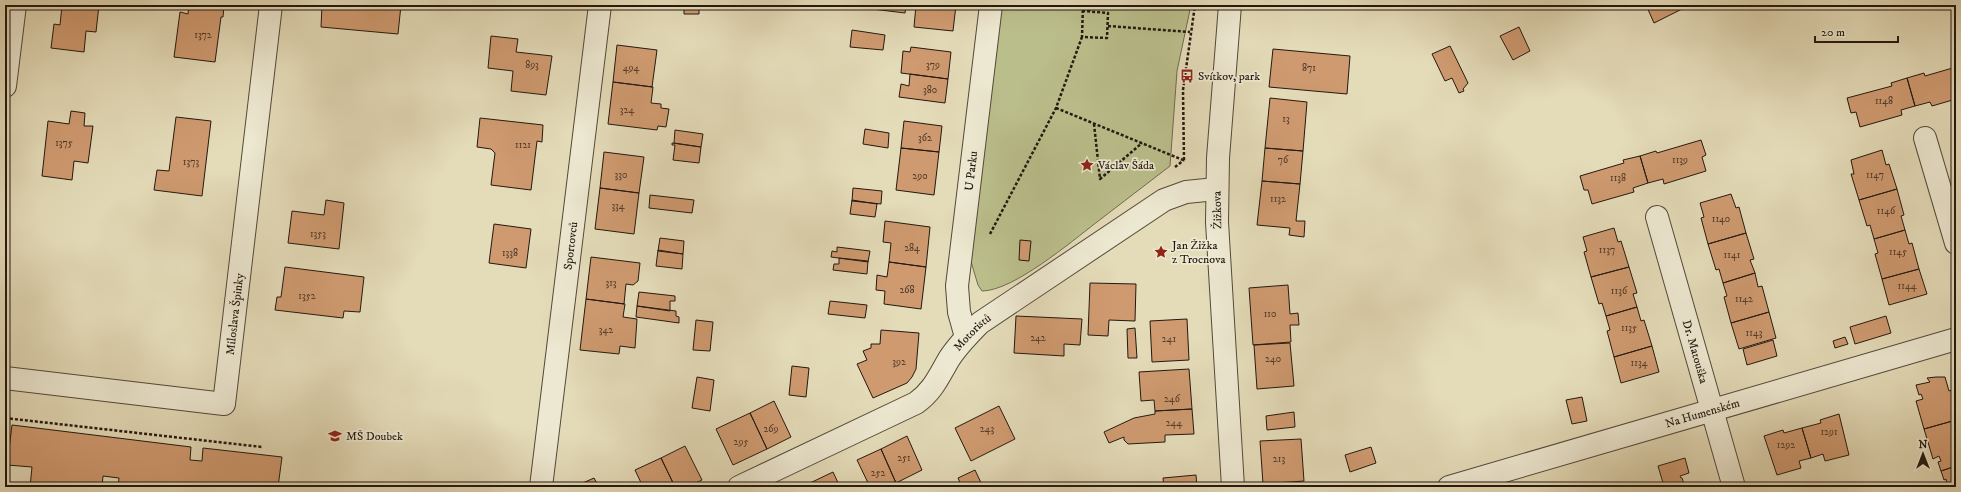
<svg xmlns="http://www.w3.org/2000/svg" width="1961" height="492" font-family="'IM FELL DW Pica',serif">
<rect width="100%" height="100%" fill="#e4dbb8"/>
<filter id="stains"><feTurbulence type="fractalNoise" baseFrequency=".005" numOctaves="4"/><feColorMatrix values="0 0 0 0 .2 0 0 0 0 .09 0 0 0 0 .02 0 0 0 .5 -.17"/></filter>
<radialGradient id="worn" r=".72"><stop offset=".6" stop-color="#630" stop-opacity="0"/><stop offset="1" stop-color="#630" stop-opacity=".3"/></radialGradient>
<path fill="#babe8b" stroke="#6e6b4e" d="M998 5H1191L1177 71 1170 166C1146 185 1121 203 1097 222 1071 242 1013 291 982 291L978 285 969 255Z"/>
<path fill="#cf9a70" stroke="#231810" d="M62 5H99L96 32 86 31 84 52 51 48 54 24 60 25Z
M189 5H224L223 17H221L215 62 174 57 180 12 188 14Z
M322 5H401L398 34 321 27Z
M684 5H699V14H684Z
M872 5H906L905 13 872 9Z
M916 5H956L953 31 914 27Z
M1646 5H1680L1682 9 1654 23Z
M1519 27 1530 51 1513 60 1500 36Z
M852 30 885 35 883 50 850 47Z
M491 36 518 39 516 52 552 56 546 95 511 91 513 71 488 68Z
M617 45 657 50 652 87 613 82Z
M1450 46 1468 83 1463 89 1464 91 1459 93 1452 78 1445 81 1432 54Z
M911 47 951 52 948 79 901 73 903 51 910 52Z
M1273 49 1350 56 1347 94 1269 87Z
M1956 67V99L1932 106 1930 102 1915 106 1907 78 1924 73 1925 76Z
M910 74 948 79 945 103 899 97 901 84 909 86Z
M1907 78 1915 106 1901 110 1902 115 1860 127 1856 112 1851 113 1847 98 1892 86 1891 83Z
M613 82 653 87 651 103 661 104V108L669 109 666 127 658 126 657 130 608 124Z
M1270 98 1307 102 1303 151 1265 148Z
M71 111 85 113 84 126H93L88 163 74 161 72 180 42 176 48 121 69 124Z
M176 117 211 121 202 196 154 190 157 170 169 171Z
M480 118 543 125 542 142 537 141 531 190 491 185 495 153 491 149 477 147Z
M904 121 942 126 939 152 901 148Z
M865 129 889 133 888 148 863 144Z
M675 130 703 134 701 147 674 143Z
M1701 140 1706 155 1702 157 1706 171 1664 184 1663 179 1648 183 1640 156 1656 151 1657 153Z
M672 143 701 147 699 163 673 160 675 145H672Z
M901 148 939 152 934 195 896 190Z
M1265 148 1303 151 1300 184 1262 181Z
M1882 150 1886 165 1889 164 1897 189 1859 200 1851 174H1854L1851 160Z
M604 152 644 157 639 193 600 188Z
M1640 156 1648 183 1633 188 1634 192 1592 204 1588 190H1584L1580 176 1624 163 1623 160Z
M1262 181 1300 184 1296 221H1305L1304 237 1289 235 1290 228 1257 225Z
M600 188 639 193 634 234 595 229Z
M853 188 882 191 881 204 852 201Z
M1897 189 1904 215 1901 216 1905 230 1874 239 1870 225 1867 226 1859 200Z
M1731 194 1736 208 1739 207 1746 233 1708 244 1701 218 1704 217 1700 203Z
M650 195 694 200 692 213 649 208Z
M326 200 344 203 339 249 288 243 292 211 324 215Z
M852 200 877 204 875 217 850 214Z
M885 221 930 227 926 267 889 262 891 243 883 242Z
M494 224 531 229 526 268 489 263Z
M1614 228 1618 242 1621 241 1629 267 1591 277 1584 252 1587 251 1583 237Z
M1905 230 1909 244 1912 243 1919 269 1882 279 1875 254 1878 253 1874 239Z
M1746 233 1754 259 1750 260 1755 273 1723 283 1719 269 1716 270 1708 244Z
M660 238 684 241 683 254 658 251Z
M1020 240 1031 241 1029 261 1019 260Z
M837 247 870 251 868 262 831 257 832 251 837 252Z
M658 250 683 254 682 269 656 266Z
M591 257 640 263 638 281 633 285 626 284 624 304 586 299Z
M839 258 868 261 867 274 833 270 834 264H839Z
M889 262 926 267 921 309 884 304 885 291 876 290 877 275 887 277Z
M285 267 364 277 360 312 344 311 343 318 275 310 277 297H281Z
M1629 267 1637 293 1633 294 1637 307 1606 316 1602 303 1599 304 1591 277Z
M1919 269 1927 294 1889 305 1882 279Z
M1755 273 1758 287 1762 286 1769 312 1731 323 1724 297 1727 296 1723 283Z
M1090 283 1136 284 1135 321 1109 320 1108 336 1088 335Z
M1288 285 1290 314 1298 313 1299 325H1290L1291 342 1253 345 1249 288Z
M639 292 675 296V301H670V311L637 306Z
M586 299 625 304 623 317 637 319 635 348 620 346 619 354 580 350Z
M830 301 867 305 865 318 828 314Z
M637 306 676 311V316L679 317V323L636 317Z
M1637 307 1641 321 1644 320 1652 346 1614 357 1607 331 1610 330 1606 316Z
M1769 312 1776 338 1739 349 1731 323Z
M1016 316 1082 319 1080 345 1064 344V356L1014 353Z
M1886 316 1891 333 1855 344 1850 327Z
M1187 319 1189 360 1152 362 1150 321Z
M696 320 713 322 710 351 693 350Z
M1135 328 1137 358H1128L1127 329Z
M881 330 919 333 916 369 912 377 907 383 873 398 857 364 867 360 863 351 871 348V344H880Z
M1845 337 1848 344 1835 348 1833 341Z
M1773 340 1777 356 1747 365 1743 349Z
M1290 343 1294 386 1257 389 1254 345Z
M1652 346 1659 372 1621 383 1614 357Z
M792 366 809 368 806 397 789 395Z
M1189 369 1192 409 1155 411 1154 400 1141 401 1139 372Z
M697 377 714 380 710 411 692 408Z
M1936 377H1945L1949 391 1952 390 1956 404V420L1924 429 1916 401 1923 399 1921 394 1919 395 1916 385 1930 382 1927 378Z
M1582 397 1587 421 1572 424 1566 400Z
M774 401 791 437 767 449 750 413Z
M999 406 1015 439 971 461 955 428Z
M1192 409 1194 434 1165 435V442L1128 444 1124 440V437L1109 443 1104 432 1134 418 1155 414V411Z
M1294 412 1295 427 1267 430 1266 416Z
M750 413 767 449 733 465 716 429Z
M1839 414 1849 455 1825 461 1823 454 1811 458 1802 428 1821 423 1820 420Z
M1956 420V466L1941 471 1938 462 1941 461 1939 456 1933 459 1924 429Z
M12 425 191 447 190 460 202 461 203 448 282 457 278 487H118L119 478 103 476 102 487H30L32 467 7 465Z
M1802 428 1811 458 1799 461 1801 468 1777 475 1764 436 1783 430 1784 433Z
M907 436 922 470 896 483 881 449Z
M1301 439 1304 481 1263 484 1260 441Z
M685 446 702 480 687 487H675L661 458Z
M1371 447 1376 463 1350 472 1345 455Z
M881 449 896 483 888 487H870L857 460Z
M661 458 675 487H643L635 470Z
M1685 458 1689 473 1680 476 1681 478H1682L1685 487H1650L1663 483 1658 466Z
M1956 466V487H1941L1947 484 1946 479 1944 480 1941 471Z
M975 470 983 487H962L958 478Z
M833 472 840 487H812L810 483Z
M1196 475 1197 487H1164L1163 478Z
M594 478 599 487H576V486Z"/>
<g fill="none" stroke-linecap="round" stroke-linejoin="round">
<g stroke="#53493a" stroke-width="24">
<g id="minor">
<path d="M1230 5 1218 158 1217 222 1233 487"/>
<path d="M5 86 15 5"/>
<path d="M1925 138 1956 243"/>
<path id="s1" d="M1657 217 1734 487"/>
<path id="s2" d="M966 337 959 312 957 286 991 5"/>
<path id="s3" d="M5 378 224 404 271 5"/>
<path id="s4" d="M541 487 600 5"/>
<path id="s5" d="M739 487 916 403C933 391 939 376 949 359 958 345 969 334 980 323L1164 200 1186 192 1216 189"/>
<path id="s6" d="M1449 487 1956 339"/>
</g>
</g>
<path stroke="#231810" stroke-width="2.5" stroke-dasharray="3 2" stroke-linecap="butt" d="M1083 5 1082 37 1107 38 1108 13 1084 11
M1088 11 1096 5
M1108 26 1190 32
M1056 108 1183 160
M1094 124 1100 179 1142 143
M1184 160 1183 90 1195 5
M1175 167 1184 160
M990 234 1056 108 1082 37
M5 418 262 447
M5 459 8 460"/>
<use href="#minor" stroke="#ede8d1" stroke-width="22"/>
</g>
<defs>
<g id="bus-bare" transform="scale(1.08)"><path d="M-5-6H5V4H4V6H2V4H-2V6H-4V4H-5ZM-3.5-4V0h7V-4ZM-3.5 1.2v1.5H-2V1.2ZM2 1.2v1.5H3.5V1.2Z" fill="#8f2418" stroke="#ede8d1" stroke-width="2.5" paint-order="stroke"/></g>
<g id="sight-bare" transform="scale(1.08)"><path d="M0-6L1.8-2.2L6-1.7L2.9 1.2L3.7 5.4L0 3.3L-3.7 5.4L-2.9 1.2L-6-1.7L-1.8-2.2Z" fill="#8f2418" stroke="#ede8d1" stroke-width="2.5" paint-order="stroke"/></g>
<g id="school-bare" transform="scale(1.08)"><path d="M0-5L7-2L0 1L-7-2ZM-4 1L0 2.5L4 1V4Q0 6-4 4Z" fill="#8f2418" stroke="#ede8d1" stroke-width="2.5" paint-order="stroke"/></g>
</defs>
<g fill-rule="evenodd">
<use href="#bus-bare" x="1187" y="76"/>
<use href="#sight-bare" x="1087" y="165"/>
<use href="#sight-bare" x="1161" y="252"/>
<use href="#school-bare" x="335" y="436"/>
</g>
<g text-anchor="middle" stroke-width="3.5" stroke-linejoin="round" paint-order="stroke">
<g font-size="10" fill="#4e3828">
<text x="203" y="38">1372</text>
<text x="532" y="68">893</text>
<text x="933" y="68">379</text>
<text x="631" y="71">494</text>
<text x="1309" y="71">871</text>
<text x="930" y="93">380</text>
<text x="1884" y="104">1148</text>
<text x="627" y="113">324</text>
<text x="1286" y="122">13</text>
<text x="925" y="141">362</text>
<text x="64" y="146">1375</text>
<text x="523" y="148">1121</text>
<text x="1283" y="163">76</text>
<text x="1680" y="163">1139</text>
<text x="191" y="165">1373</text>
<text x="621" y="178">330</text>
<text x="1875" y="178">1147</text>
<text x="920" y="179">290</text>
<text x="1618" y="181">1138</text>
<text x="1278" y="202">1132</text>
<text x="618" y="209">334</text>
<text x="1886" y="214">1146</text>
<text x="1721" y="222">1140</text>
<text x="318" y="237">1353</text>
<text x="912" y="251">284</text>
<text x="1607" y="253">1137</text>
<text x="1898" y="255">1145</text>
<text x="510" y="256">1338</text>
<text x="1732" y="258">1141</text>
<text x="611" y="286">313</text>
<text x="1907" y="289">1144</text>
<text x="907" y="293">268</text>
<text x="1619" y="294">1136</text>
<text x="307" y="299">1352</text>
<text x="1744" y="302">1142</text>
<text x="1270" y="317">110</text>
<text x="1629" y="331">1135</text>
<text x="606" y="333">342</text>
<text x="1754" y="336">1143</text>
<text x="1038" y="341">242</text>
<text x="1169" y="342">241</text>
<text x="1273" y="362">240</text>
<text x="899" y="365">392</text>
<text x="1639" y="366">1134</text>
<text x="1172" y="402">246</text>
<text x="1174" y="426">244</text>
<text x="771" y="432">269</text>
<text x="987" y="432">243</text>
<text x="1829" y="435">1291</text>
<text x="741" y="445">295</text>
<text x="1786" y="448">1292</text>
<text x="904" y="461">251</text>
<text x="1279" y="462">213</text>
<text x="878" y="476">252</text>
</g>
<g font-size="12" fill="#231810" stroke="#ede8d1" text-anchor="start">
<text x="1198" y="80">Svítkov, park</text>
<text x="1098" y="169">Václav Šáda</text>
<text x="1172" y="249">Jan Žižka<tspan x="1172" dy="14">z Trocnova</tspan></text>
<text x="346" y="440">MŠ Doubek</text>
</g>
<g font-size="12" fill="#231810" stroke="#ede8d1">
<text dy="4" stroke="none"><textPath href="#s2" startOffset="168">U Parku</textPath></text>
<text transform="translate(1217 210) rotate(-91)" y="4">Žižkova</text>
<text dy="4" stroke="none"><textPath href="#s4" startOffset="243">Sportovců</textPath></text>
<text dy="4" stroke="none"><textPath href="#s3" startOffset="311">Miloslava Špinky</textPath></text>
<text dy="4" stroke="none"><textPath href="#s5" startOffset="287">Motoristů</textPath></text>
<text dy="4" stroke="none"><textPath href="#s1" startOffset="140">Dr. Matouška</textPath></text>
<text dy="4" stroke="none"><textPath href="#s6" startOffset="264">Na Humenském</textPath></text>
</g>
</g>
<rect width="1961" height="492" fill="none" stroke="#e4dbb8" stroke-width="20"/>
<rect x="6" y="6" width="1949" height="480" fill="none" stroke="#231810" stroke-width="2"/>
<rect x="10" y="10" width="1941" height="472" fill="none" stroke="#231810"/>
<g transform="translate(1923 454)" stroke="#ede8d1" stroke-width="3" paint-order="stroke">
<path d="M0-3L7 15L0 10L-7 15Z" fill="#231810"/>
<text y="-6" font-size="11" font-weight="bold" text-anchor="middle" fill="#231810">N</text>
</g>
<path d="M1815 36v6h83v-6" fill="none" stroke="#231810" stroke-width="2"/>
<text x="1821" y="36" font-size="12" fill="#231810" stroke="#ede8d1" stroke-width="3" paint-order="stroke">20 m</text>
<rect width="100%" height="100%" filter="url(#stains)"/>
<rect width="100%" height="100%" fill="url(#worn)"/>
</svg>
